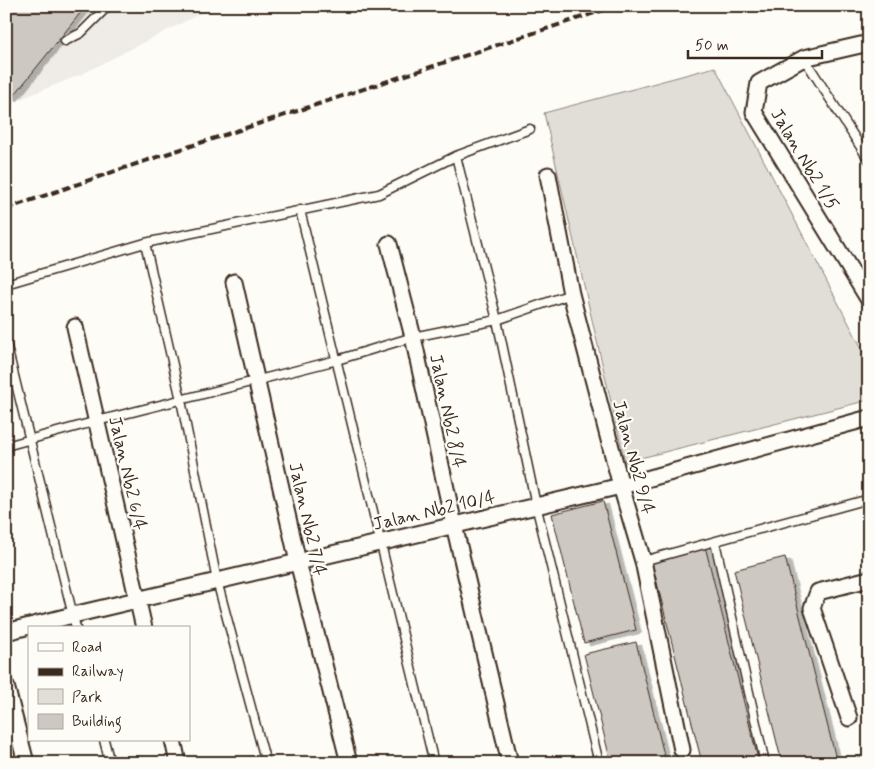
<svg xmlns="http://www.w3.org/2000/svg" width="875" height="769" font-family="Mynerve,sans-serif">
<defs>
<filter id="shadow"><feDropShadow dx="5.5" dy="3" stdDeviation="0" flood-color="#0004"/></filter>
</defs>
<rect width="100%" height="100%" fill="#fdfcf7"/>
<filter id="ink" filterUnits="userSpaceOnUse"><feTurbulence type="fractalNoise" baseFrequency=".02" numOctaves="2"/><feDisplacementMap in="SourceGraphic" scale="10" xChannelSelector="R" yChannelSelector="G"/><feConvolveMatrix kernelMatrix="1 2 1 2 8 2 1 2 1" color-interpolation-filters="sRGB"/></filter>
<g filter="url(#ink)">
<path fill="#efece7" d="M6 6H215L82 74 6 105Z"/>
<path fill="#e1ded7" stroke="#8e847a" d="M715 67 869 362V400L625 462 544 113Z"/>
<path fill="#cdc8c2" stroke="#3b2a1e" filter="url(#shadow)" d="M6 6H86L12 98 6 94Z
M603 501 636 630 584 643 552 514Z
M705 546 759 763H702L651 559Z
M785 557 836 759 822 763H782L734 570Z
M636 642 666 763H611L584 654Z"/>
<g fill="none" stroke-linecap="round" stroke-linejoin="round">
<g stroke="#3b2a1e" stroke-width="11">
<path id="service" d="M65 41 81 33 108 6
M804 58 869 160
M456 156 497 320 536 505 599 763
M300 210 434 763
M145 243 181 400 217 581 266 763
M6 284 145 243 379 194 456 156 530 129
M6 343 76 628
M6 446 97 421 337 360 413 337 497 320 571 294
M715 542 765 763
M643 561 869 499
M104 740 110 763"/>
</g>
<g stroke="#3b2a1e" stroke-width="19">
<path id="minor" d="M869 43 804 58 759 83 754 112 869 300
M548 175 571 294 621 486 643 561 682 750
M389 244 413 337 454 525 510 763
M234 282 298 562 349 763
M75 327 144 628
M6 632 73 615 621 486 869 418
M6 686 26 763
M849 718 812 608 818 592 869 579
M173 740 178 763"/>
</g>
<use href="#service" stroke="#fdfcf7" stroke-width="8"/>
<use href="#minor" stroke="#fdfcf7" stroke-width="15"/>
<path stroke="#3b2a1e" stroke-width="4" stroke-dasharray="8 4" stroke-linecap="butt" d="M6 209 127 167 616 6"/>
</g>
</g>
<g text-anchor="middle" stroke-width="4.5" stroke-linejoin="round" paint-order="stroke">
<g font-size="18" fill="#3b2a1e" stroke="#fdfcf7">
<text transform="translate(805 159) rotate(59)" y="6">Jalan Nb2 1/5</text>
<text transform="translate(448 411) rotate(78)" y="6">Jalan Nb2 8/4</text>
<text transform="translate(634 457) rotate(75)" y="6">Jalan Nb2 9/4</text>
<text transform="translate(128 473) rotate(77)" y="6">Jalan Nb2 6/4</text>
<text transform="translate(434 510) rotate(-13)" y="6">Jalan Nb2 10/4</text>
<text transform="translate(308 519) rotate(77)" y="6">Jalan Nb2 7/4</text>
</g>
</g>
<rect width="875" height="769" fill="none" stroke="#fdfcf7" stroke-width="25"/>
<rect x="12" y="12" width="850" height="744" fill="none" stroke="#3b2a1e" stroke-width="2" filter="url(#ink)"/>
<rect x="28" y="626" width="162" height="115" fill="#fdfcf7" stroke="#afa8a0"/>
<rect x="38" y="643" width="25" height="8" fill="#fdfcf7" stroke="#afa8a0"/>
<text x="72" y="652" font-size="15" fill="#3b2a1e">Road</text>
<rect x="38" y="668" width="25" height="8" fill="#3b2a1e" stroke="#afa8a0"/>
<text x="72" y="676" font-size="15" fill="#3b2a1e">Railway</text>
<rect x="38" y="689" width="25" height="15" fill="#e1ded7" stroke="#afa8a0"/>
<text x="72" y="702" font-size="15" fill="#3b2a1e">Park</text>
<rect x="38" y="714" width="25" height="15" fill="#cdc8c2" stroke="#afa8a0"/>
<text x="72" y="726" font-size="15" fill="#3b2a1e">Building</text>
<path d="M688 50v8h134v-8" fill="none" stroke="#3b2a1e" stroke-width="2.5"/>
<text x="695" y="50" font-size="15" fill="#3b2a1e" stroke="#fdfcf7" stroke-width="4" paint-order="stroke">50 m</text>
</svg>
